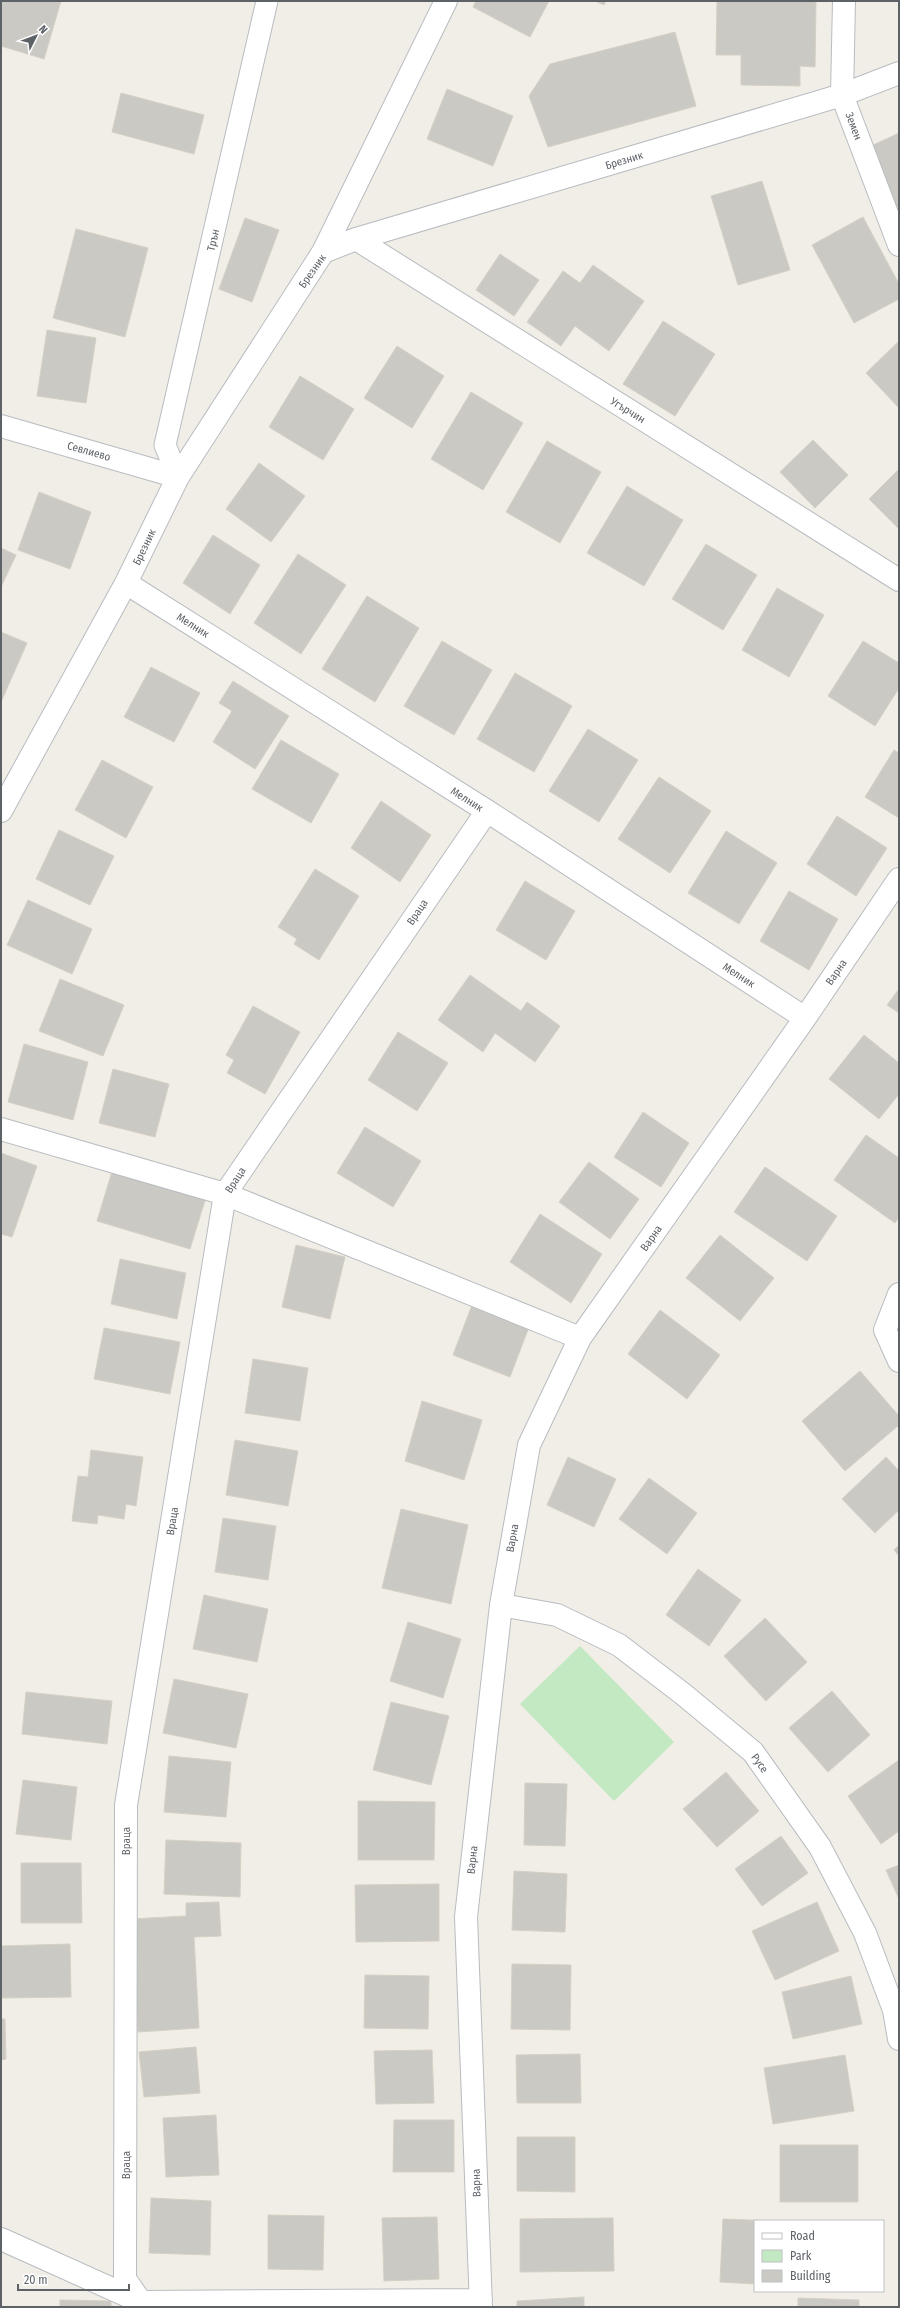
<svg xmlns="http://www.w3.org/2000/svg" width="900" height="2308" font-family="'Fira Sans Condensed',sans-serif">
<rect width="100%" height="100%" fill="#f0eee6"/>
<path fill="#c2e9c1" d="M580 1646 674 1742 614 1801 520 1704Z"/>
<path fill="#cbc9c3" stroke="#d6d0c4" d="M1 1H61L44 59 1 46Z
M476 1H549L530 37 473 7Z
M595 1H606L604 5Z
M717 1H816L815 67 800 66V86L741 85V55H716Z
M675 32 696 106 548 147 529 96 550 64Z
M447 89 513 116 493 166 427 139Z
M121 93 204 115 194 154 112 132Z
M899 133V211L869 147Z
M762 181 790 270 738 285 711 196Z
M863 217 899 284V299L854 323 812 245Z
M245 218 279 230 252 302 219 289Z
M76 229 148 248 125 337 53 318Z
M500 254 539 280 514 316 476 290Z
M593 265 644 301 609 351 575 326 561 346 527 322 563 271 580 283Z
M663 321 715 354 675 416 623 384Z
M47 330 96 338 86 403 37 396Z
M899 341V408L866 373Z
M397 346 444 376 412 428 364 398Z
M300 376 354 409 323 460 269 427Z
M471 392 523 423 483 490 431 459Z
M813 440 848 475 815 508 780 472Z
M547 441 601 472 560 543 506 512Z
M259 463 305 496 271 542 226 509Z
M899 469V529L869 499Z
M627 486 683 520 644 586 587 553Z
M39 492 91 512 70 569 18 550Z
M213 535 260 565 230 614 183 583Z
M706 544 757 575 723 630 672 599Z
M1 548 16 555 1 587Z
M298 554 346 585 301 654 254 623Z
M777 588 824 615 789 677 742 650Z
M367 596 419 628 375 702 322 669Z
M1 632 27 643 1 702Z
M442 641 492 670 454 735 404 706Z
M863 641 899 663V688L875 726 828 696Z
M151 667 200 693 174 742 124 717Z
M515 673 572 706 534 772 477 739Z
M233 681 289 716 255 769 213 742 232 711 219 703Z
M588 729 638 760 599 822 549 791Z
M281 740 339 774 311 823 252 789Z
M894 750 899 753V818L865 797Z
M102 760 153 787 126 838 75 810Z
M659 777 711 811 670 873 618 839Z
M381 801 431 835 400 882 351 848Z
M837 816 887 848 856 896 807 864Z
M59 830 114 856 90 905 36 879Z
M726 831 777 863 739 924 688 893Z
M315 869 359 896 319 960 294 944 297 939 278 927Z
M525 881 575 911 546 960 496 930Z
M789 891 838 919 809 970 760 941Z
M28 900 92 929 72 974 7 945Z
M470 975 521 1011 527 1002 560 1026 535 1062 495 1033 483 1052 438 1020Z
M60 979 124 1005 103 1056 39 1031Z
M899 989V1013L887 1005Z
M253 1006 300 1032 265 1094 227 1073 234 1060 226 1055Z
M398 1032 448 1063 417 1111 368 1080Z
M864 1035 899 1063V1094L879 1119 829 1079Z
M24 1044 88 1062 73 1120 8 1102Z
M113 1069 169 1084 155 1137 99 1123Z
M643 1112 689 1143 661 1187 614 1157Z
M365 1127 421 1161 393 1207 337 1173Z
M866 1135 899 1158V1217L895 1223 834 1180Z
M1 1153 37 1166 12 1237 1 1234Z
M589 1162 639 1199 610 1239 559 1202Z
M114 1165 207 1194 190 1249 97 1221Z
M765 1167 837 1216 807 1261 734 1212Z
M540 1214 602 1254 571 1303 510 1262Z
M720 1235 774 1278 740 1321 686 1278Z
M296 1245 345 1257 330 1319 282 1307Z
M120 1259 186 1273 177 1319 111 1304Z
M472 1305 529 1327 510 1377 453 1355Z
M660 1310 720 1355 687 1399 628 1354Z
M104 1328 180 1342 170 1394 94 1379Z
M253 1359 308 1368 300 1421 245 1413Z
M860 1371 899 1416V1425L845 1471 802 1421Z
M422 1401 482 1420 464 1480 405 1461Z
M235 1440 298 1451 288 1506 226 1495Z
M91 1450 143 1457 136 1506 126 1504 124 1519 98 1515 97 1524 72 1521 78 1476 88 1477Z
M568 1457 616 1479 594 1527 547 1505Z
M886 1457 899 1471V1510L875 1533 842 1499Z
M649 1478 697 1513 667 1554 619 1519Z
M401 1509 468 1525 451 1604 382 1588Z
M223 1518 276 1526 268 1580 215 1572Z
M899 1545V1556L894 1550Z
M698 1569 741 1600 709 1646 666 1615Z
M204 1595 268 1609 257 1662 193 1649Z
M765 1618 807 1662 766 1701 724 1656Z
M408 1622 461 1639 443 1698 390 1681Z
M174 1679 248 1694 236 1748 163 1733Z
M832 1691 870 1735 828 1772 789 1728Z
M26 1692 112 1701 107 1744 22 1734Z
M391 1702 449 1716 431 1785 373 1770Z
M169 1756 231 1762 226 1817 164 1812Z
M899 1760V1831L881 1844 848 1796Z
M726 1772 759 1811 717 1847 683 1809Z
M23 1780 77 1787 71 1840 16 1834Z
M525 1783 567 1784 565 1846 524 1845Z
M358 1801 435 1802 434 1860H358Z
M781 1836 808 1873 762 1906 735 1869Z
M166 1840 241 1843 240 1897 164 1894Z
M21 1863H81L82 1923H21Z
M899 1865V1899L886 1870Z
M514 1871 567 1874 565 1932 512 1930Z
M439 1884V1941L356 1942 355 1885Z
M219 1902 221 1936 194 1937 199 2028 138 2032 131 1919 186 1916V1903Z
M817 1902 839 1951 775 1980 752 1931Z
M70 1944 71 1997 1 1998V1946Z
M512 1964 571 1965 570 2030 511 2029Z
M365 1975 429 1976 428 2029 364 2028Z
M851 1976 862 2024 793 2039 782 1992Z
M1 2019H5L6 2059 1 2060Z
M196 2047 200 2093 144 2097 139 2052Z
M432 2050 434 2103 376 2104 374 2051Z
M580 2054 581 2103H517L516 2055Z
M845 2055 854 2111 773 2124 764 2068Z
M216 2115 219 2175 166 2177 163 2118Z
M394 2120H454V2172H393Z
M517 2137H575V2192L517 2191Z
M780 2145H858V2202H780Z
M151 2198 211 2201 210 2255 149 2253Z
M268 2215 324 2216 323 2270 268 2269Z
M437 2217 439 2279 384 2281 382 2218Z
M613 2218 614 2271 520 2272V2219Z
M723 2219 776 2221H755V2284L720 2282Z
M584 2297V2307H517V2301Z
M798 2298 859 2300V2307H798Z
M60 2300 111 2301V2307H60Z"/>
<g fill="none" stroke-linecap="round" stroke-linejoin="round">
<g stroke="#b8bcc0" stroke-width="23">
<path id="lane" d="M178 477 165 445 267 1"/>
</g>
<g stroke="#b8bcc0" stroke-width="24">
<path id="street" d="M844 1 842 95 899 245
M356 239 899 580
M323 252 446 1
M1 426 178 477
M126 583 487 811 805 1018
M1 811 126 583 178 477 323 252 356 239 842 95 899 73
M1 1129 225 1194 580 1338
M899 1294 885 1330 899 1361
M501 1605 557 1615 619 1645 683 1694 753 1752 820 1847 865 1933 894 2010 899 2039
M1 2239 141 2302 481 2300
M141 2307V2302L125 2279 126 1805 225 1194 487 811
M481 2307 466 1917 501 1605 529 1445 580 1338 805 1018 899 879"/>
</g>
<use href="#lane" stroke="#fff" stroke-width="21"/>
<use href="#street" stroke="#fff" stroke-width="22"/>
</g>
<g text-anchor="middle" stroke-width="3.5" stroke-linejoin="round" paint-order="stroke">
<g font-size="11" fill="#5d6267" stroke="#fff">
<text transform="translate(854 126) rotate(69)" y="4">Земен</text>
<text transform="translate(624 160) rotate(-17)" y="4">Брезник</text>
<text transform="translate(213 240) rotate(-77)" y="4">Трън</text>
<text transform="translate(312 271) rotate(-55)" y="4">Брезник</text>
<text transform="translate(628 410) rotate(32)" y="4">Угърчин</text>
<text transform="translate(89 451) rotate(16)" y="4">Севлиево</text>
<text transform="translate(144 547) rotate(-64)" y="4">Брезник</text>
<text transform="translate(193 625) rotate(32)" y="4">Мелник</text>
<text transform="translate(467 799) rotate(32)" y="4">Мелник</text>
<text transform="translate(417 912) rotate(-56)" y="4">Враца</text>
<text transform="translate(836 972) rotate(-56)" y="4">Варна</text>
<text transform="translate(739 975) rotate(33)" y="4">Мелник</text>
<text transform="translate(235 1180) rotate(-57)" y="4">Враца</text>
<text transform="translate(651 1238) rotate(-55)" y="4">Варна</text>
<text transform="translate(172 1521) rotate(-81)" y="4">Враца</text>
<text transform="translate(512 1538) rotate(-80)" y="4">Варна</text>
<text transform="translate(760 1763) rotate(54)" y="4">Русе</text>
<text transform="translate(126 1841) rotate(-90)" y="4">Враца</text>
<text transform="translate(472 1860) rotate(-84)" y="4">Варна</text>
<text transform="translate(126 2165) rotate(-90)" y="4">Враца</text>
<text transform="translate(476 2183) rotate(-92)" y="4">Варна</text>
</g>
</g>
<rect width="900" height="2308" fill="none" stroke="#5d6267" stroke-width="4"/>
<rect x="754" y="2220" width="130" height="72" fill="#ffffff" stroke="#bec0c2"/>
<rect x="762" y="2233" width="20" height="6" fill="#ffffff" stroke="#bec0c2"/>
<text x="790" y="2240" font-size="12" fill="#5d6267">Road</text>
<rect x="762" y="2250" width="20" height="12" fill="#c2e9c1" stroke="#bec0c2"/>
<text x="790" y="2260" font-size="12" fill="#5d6267">Park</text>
<rect x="762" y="2270" width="20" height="12" fill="#cbc9c3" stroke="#bec0c2"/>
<text x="790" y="2280" font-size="12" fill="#5d6267">Building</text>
<g transform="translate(36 36) rotate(48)" stroke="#ffffff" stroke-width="3" paint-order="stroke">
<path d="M0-3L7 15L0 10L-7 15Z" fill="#5d6267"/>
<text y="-6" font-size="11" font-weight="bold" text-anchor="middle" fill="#5d6267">N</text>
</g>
<path d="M18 2284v6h111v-6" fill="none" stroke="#5d6267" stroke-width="2"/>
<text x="24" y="2284" font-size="12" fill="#5d6267" stroke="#ffffff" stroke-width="3" paint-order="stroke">20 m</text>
</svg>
